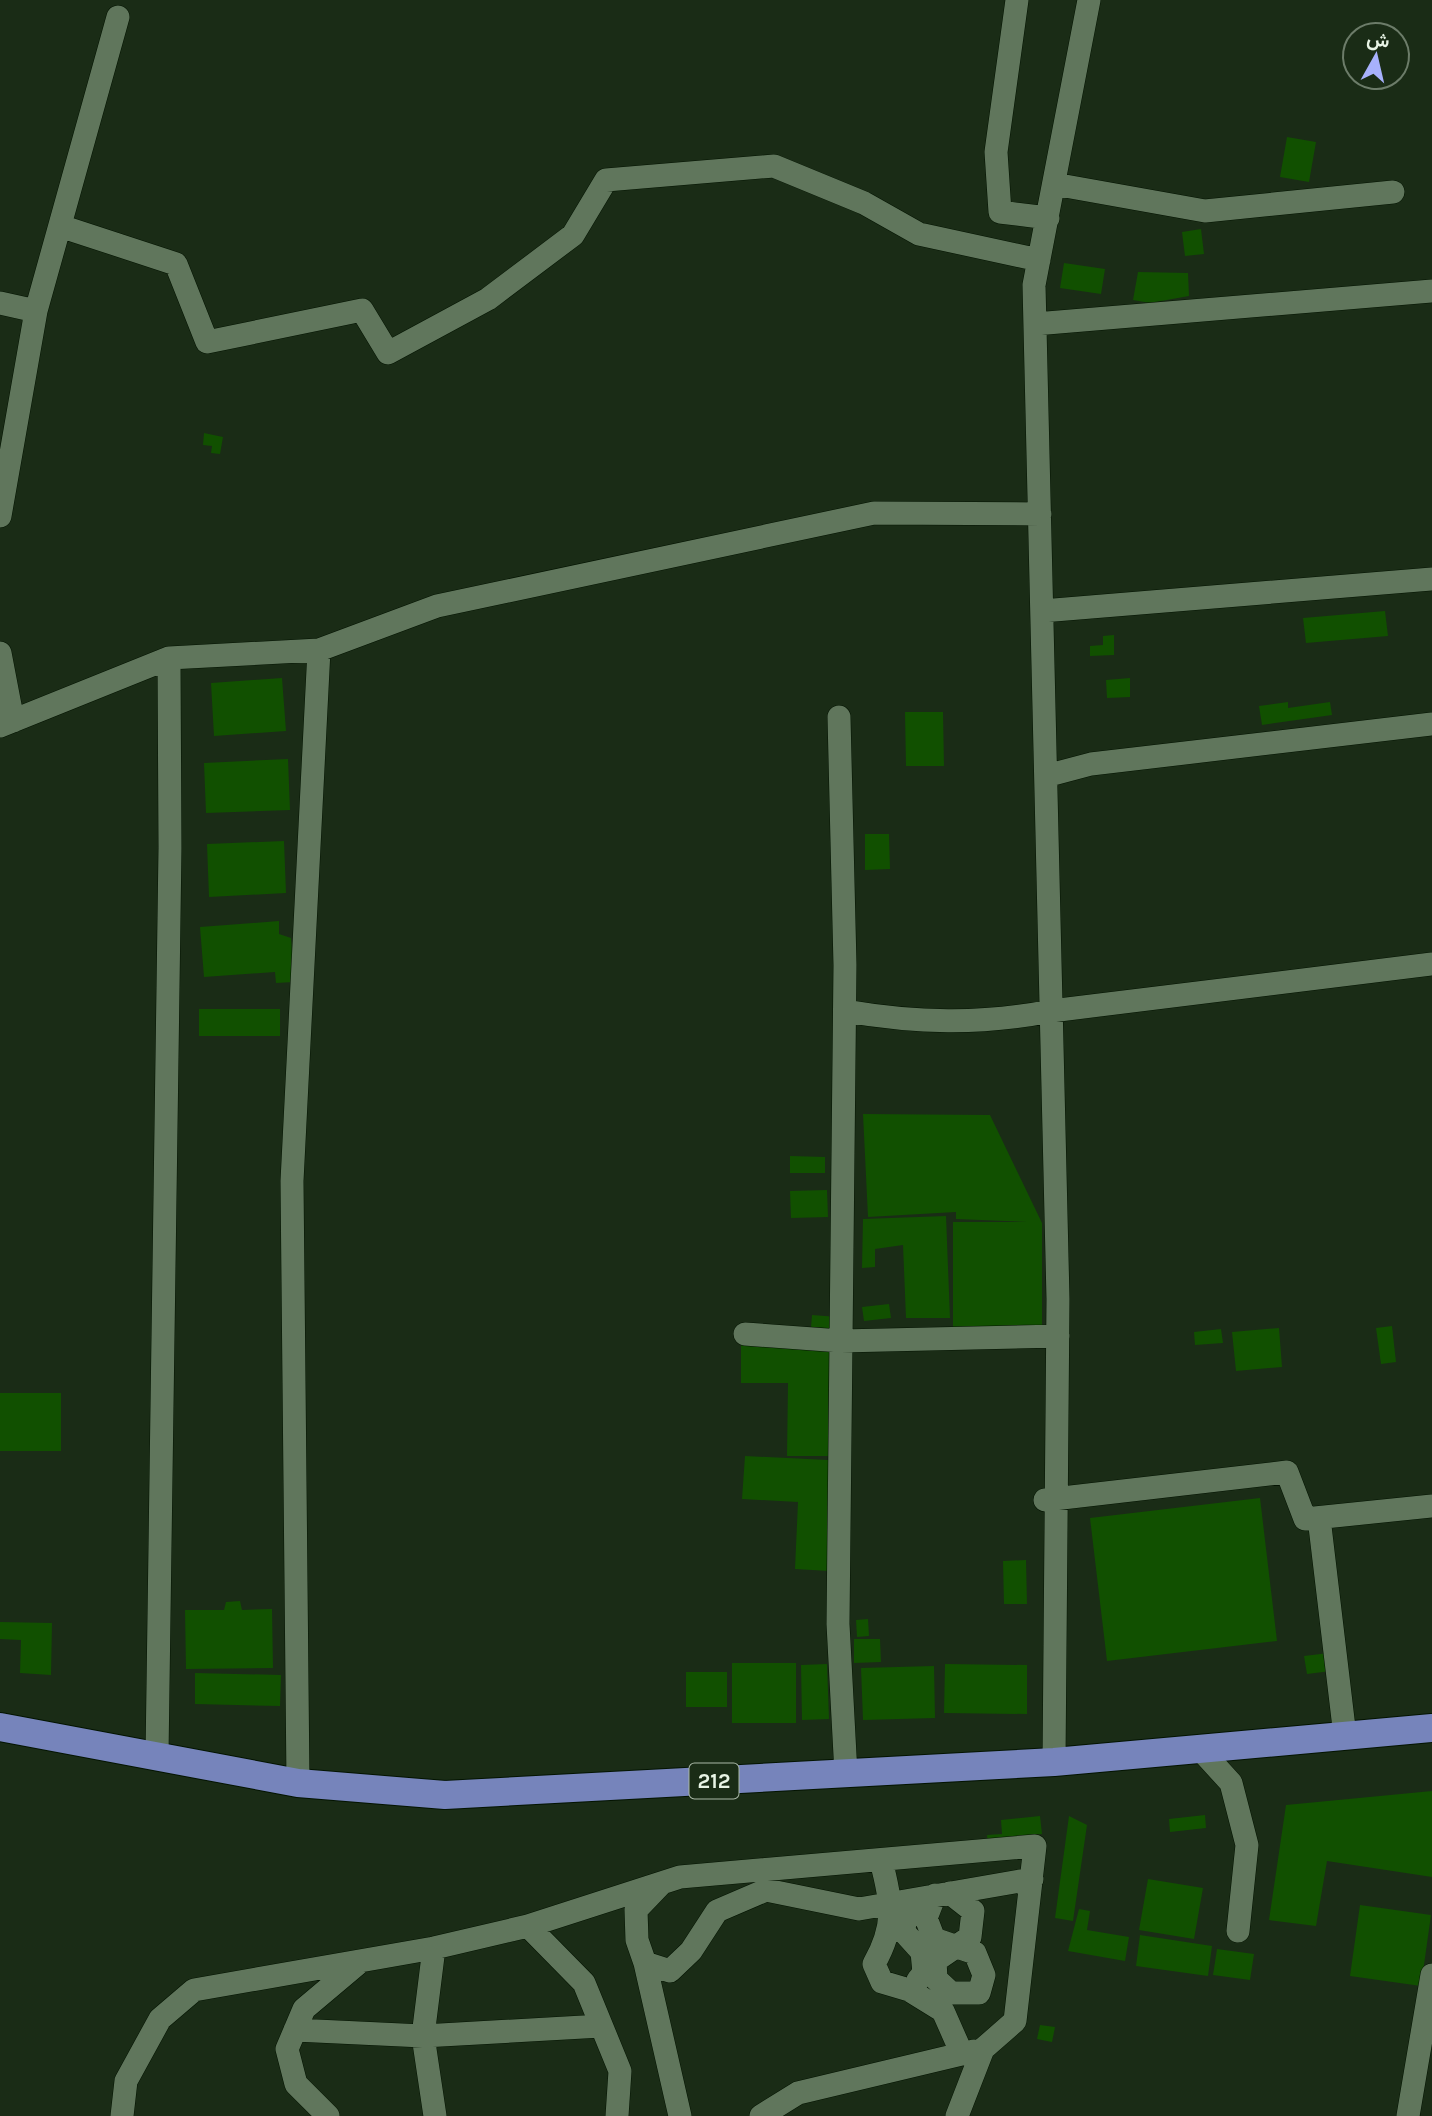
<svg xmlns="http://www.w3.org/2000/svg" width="1432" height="2116" font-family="Karla,Vazirmatn,sans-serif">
<rect width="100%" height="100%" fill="#1a2c16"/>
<path fill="#115000" d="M1287 137 1316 142 1309 182 1280 177Z
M1201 229 1204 254 1185 256 1182 232Z
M1064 263 1105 269 1101 294 1060 288Z
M1138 272 1188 273 1189 296 1150 303 1133 300Z
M204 433 223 437 220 454 211 453 212 446 203 445Z
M1385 611 1388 636 1306 643 1303 618Z
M1114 635V655L1090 656V646L1103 645V636Z
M282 678 286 731 214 736 211 683Z
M1130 678V697L1107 698 1106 680Z
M1288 702V708L1330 702 1332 715 1262 725 1259 706Z
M905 712H943L944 766H906Z
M288 759 290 810 206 813 204 763Z
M865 834H889L890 869 865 870Z
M284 841 286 893 209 897 207 844Z
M279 921V934L291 938 294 982 276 983 275 972 204 977 200 927Z
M199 1009H280V1036H199Z
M863 1114 990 1115 1042 1223V1327H953V1222H1027L956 1219V1212L868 1217Z
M790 1156 825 1157V1173H790Z
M827 1190 828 1217 791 1218 790 1191Z
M946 1216 950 1318H906L903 1245 875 1249V1267L862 1268 863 1219Z
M889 1304 891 1318 864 1321 862 1307Z
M812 1315 838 1317 837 1329 811 1327Z
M1392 1326 1396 1362 1381 1364 1376 1328Z
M1279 1328 1282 1367 1236 1371 1232 1332Z
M1221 1329 1223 1343 1195 1345 1194 1332Z
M741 1345 829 1346 828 1456H787L788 1383H741Z
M0 1393H61V1451H0Z
M745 1456 828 1460 829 1571 795 1569 798 1502 742 1499Z
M1260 1498 1277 1641 1107 1661 1090 1518Z
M1026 1560 1027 1604H1004L1003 1561Z
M240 1601 242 1610 272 1609 273 1668 186 1669 185 1610H224L226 1602Z
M868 1619 869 1636 857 1637 856 1620Z
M0 1622 52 1623 51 1675 20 1673 21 1640 0 1639Z
M854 1639H880L881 1662 854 1663Z
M1329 1653 1331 1671 1307 1674 1304 1656Z
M732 1663H796V1723H732Z
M827 1664 829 1719 802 1720 801 1665Z
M945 1664 1027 1665V1714L944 1713Z
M934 1666 935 1718 863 1720 861 1668Z
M686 1672H727V1707H686Z
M195 1673 281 1675 280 1706 195 1704Z
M1432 1791V1877L1327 1861 1316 1926 1269 1920 1286 1805Z
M1205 1815 1206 1828 1170 1832 1169 1819Z
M1040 1816 1042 1834 1019 1836 988 1848 987 1835 1002 1834 1001 1820Z
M1069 1816 1087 1825 1073 1921 1055 1918Z
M1148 1879 1203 1888 1194 1939 1139 1930Z
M1360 1905 1431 1915 1421 1986 1350 1976Z
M1079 1909 1090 1911 1087 1930 1129 1937 1125 1961 1068 1951Z
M1140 1935 1212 1946 1208 1976 1136 1966Z
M1217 1949 1254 1954 1250 1980 1213 1975Z
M1040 2025 1055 2027 1052 2042 1037 2039Z"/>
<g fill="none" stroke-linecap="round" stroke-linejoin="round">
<g stroke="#041402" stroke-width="24">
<path id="minor" d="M1017 0 996 152 1000 212 1048 218
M1054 184 1205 211 1393 192
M60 226 176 264 207 342 362 310 388 353 488 299 573 235 606 180 774 166 864 203 919 234 1039 260
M0 303 36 311
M1035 324 1432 291
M0 516 36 311 118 17
M1042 611 1432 579
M0 653 13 721
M839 717 845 965 838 1624 846 1774
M0 726 169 658 319 650 437 606 874 513 1040 514
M1046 776 1091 764 1432 724
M845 1011C916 1023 980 1025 1051 1011L1432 964
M745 1334 841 1341 1058 1336
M1045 1500 1287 1472 1305 1519 1432 1506
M1319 1518 1345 1736
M1200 1749 1231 1783 1247 1845 1238 1931
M157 1756 170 848 169 658
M1054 1762 1058 1299 1034 285 1089 0
M298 1783 292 1181 319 650
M881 1861C892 1902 896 1925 874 1964L882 1982 909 1990 943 2011 962 2054
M660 1885 636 1910 637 1940 645 1963 670 1971 691 1951 717 1911 766 1890 859 1909 1032 1879
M935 1895 926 1918 934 1939 975 1953 984 1975 979 1993H951L936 1979 935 1961 970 1937 973 1911 950 1893
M911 1902 903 1931 922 1952 924 1973 918 1980
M528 1926 584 1983 620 2071 617 2116
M434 1948 423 2036 435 2116
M645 1963 680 2116
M295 2030 423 2036 601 2026
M122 2116 126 2081 160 2019 194 1990 434 1948 528 1926 680 1877 1035 1846 1015 2021 983 2049 957 2116
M328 2116 296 2084 287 2049 304 2009 361 1961
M761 2116 798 2093 974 2051
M1408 2116 1432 1975"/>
</g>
<g stroke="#041402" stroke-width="30">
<path id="major" d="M0 1727 298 1783 445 1795 1054 1762 1432 1728"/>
</g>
<use href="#minor" stroke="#60765c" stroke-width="23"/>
<use href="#major" stroke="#7684bb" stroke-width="28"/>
</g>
<g text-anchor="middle" stroke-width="5" stroke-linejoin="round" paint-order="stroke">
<rect fill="#1a2c16" stroke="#aab8a7" stroke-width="2" x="689.5" y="1763.5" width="49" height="35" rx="5"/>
<g font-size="21" font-weight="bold" fill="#e8f4e5">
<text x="714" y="1788">212</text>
</g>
</g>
<g transform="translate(1376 56) rotate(8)"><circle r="33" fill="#1a2c16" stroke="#6c7c69" stroke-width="2"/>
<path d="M0-5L12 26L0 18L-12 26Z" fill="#a7b1fc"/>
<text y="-10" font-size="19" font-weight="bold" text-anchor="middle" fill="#e8f4e5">ش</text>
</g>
</svg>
